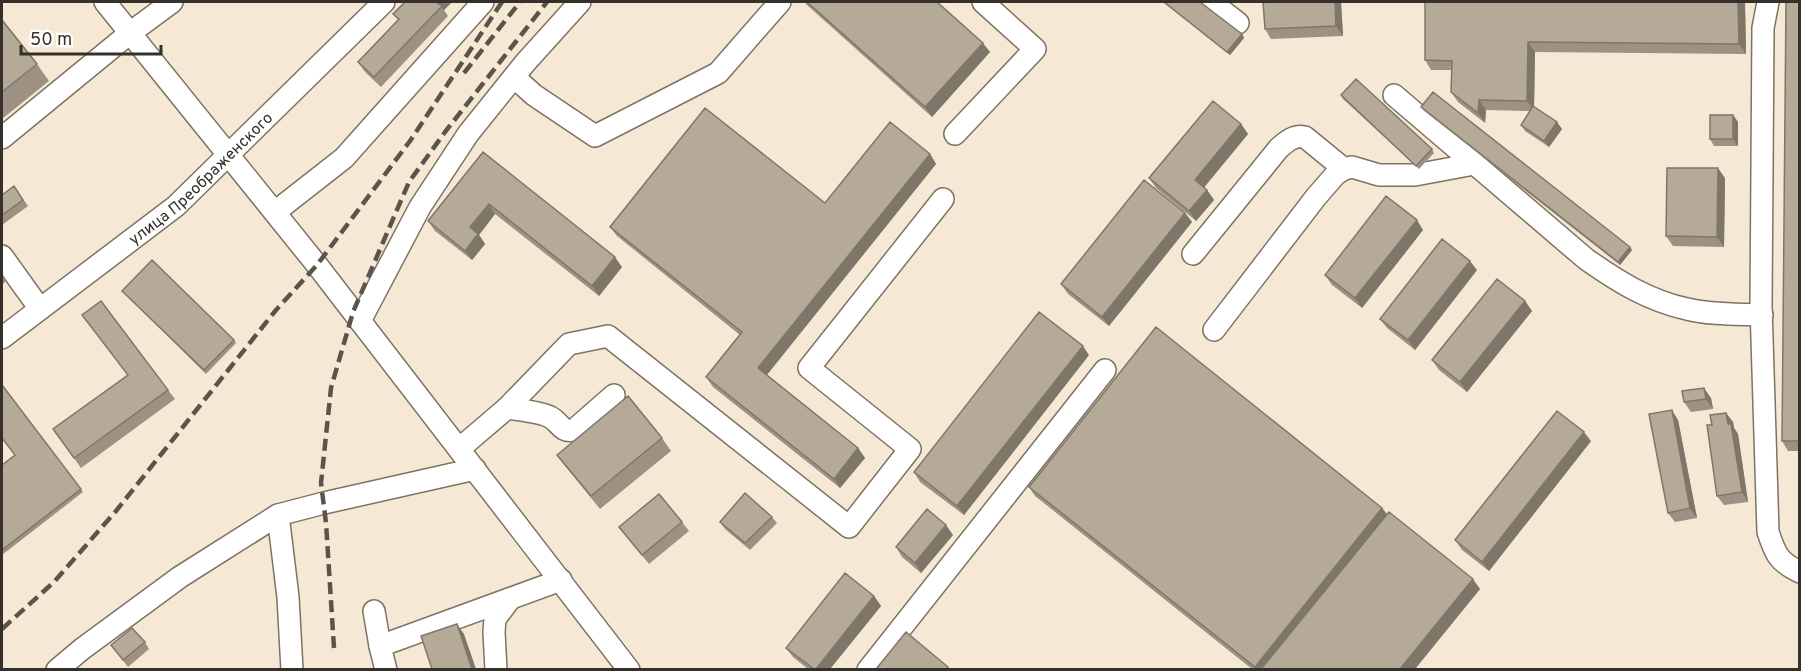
<svg xmlns="http://www.w3.org/2000/svg" width="1801" height="671" font-family="Overpass,sans-serif">
<rect width="100%" height="100%" fill="#f5e9d6"/>
<g fill="none" stroke-linecap="round" stroke-linejoin="round">
<g stroke="#7e7363" stroke-width="24">
<g id="minor">
<path d="M105 2 317 265 629 670"/>
<path d="M1211 2 1238 23"/>
<path d="M1768 2 1763 28 1761 306 1768 532C1775 553 1778 562 1800 572"/>
<path d="M514 77 534 95 595 136 718 73 780 2"/>
<path d="M1394 95 1586 259C1617 281 1649 301 1687 309 1711 315 1737 314 1762 315"/>
<path d="M955 134 1035 49 983 2"/>
<path d="M2 138 130 33 172 2"/>
<path d="M275 212 344 158 483 2"/>
<path d="M1193 254 1279 148C1287 141 1294 135 1305 137L1344 169"/>
<path d="M2 256 40 309"/>
<path d="M360 321 420 207 468 134 525 63 580 2"/>
<path d="M1214 330 1316 197 1336 174 1344 169 1352 167 1379 175H1415L1474 164"/>
<path id="s1" d="M2 338 176 206 384 2"/>
<path d="M507 408 569 344 608 336 849 527 910 449 809 368 943 199"/>
<path d="M459 449 507 408C519 410 541 412 550 417 560 422 561 433 574 430L614 395"/>
<path d="M374 611 380 646"/>
<path d="M57 670 82 649 180 577 278 515"/>
<path d="M292 670 288 597 278 515 324 503 475 469"/>
<path d="M386 670 380 646 561 580"/>
<path d="M496 670 494 632 495 619 510 599"/>
<path d="M868 670 1105 370"/>
</g>
</g>
<use href="#minor" stroke="#fff" stroke-width="21"/>
<path stroke="#5a544b" stroke-width="4.5" stroke-dasharray="12 6" stroke-linecap="butt" d="M464 73 520 2
M2 629 54 582 116 511 276 310 317 265 410 141 502 2
M334 648 326 523 321 483 331 388 353 312 409 182 445 132 547 2"/>
</g>
<path fill="#9c9183" d="M452 2 444 10 448 16 381 87 365 72 358 62 398 20 393 14Z
M804 2H937L990 52 932 117 807 5Z
M1163 2H1200L1242 34 1244 38 1230 55Z
M1263 2H1341L1343 36 1271 39 1265 29Z
M1745 2 1746 54 1535 52 1534 106 1562 129 1549 147 1525 131 1521 125 1530 111 1486 110 1485 123 1458 102 1451 92 1452 70H1431L1425 60Z
M1800 2V451H1788L1782 441Z
M2 20 37 64 49 81 2 119Z
M1341 95 1432 149 1434 153 1419 169 1343 99Z
M1421 107 1632 250 1620 265 1423 110Z
M1733 115 1738 122V146H1714L1710 139Z
M1241 124 1248 134 1204 187 1207 190 1214 200 1196 221 1156 188 1149 178Z
M483 152 622 267 599 296 495 214 479 235 485 244 472 260 435 231 428 221Z
M930 154 936 164 767 375 858 448 865 458 840 488 713 387 706 377 740 335 617 236 610 227 825 203Z
M1725 178 1724 247 1673 246 1666 236Z
M14 186 28 206 2 225V195Z
M1185 213 1192 222 1109 326 1068 294 1061 284Z
M1423 230 1362 308 1332 285 1325 275Z
M1477 270 1415 350 1387 328 1380 319Z
M2 273 7 281 2 284Z
M122 291 234 340 236 343 206 374Z
M1525 301 1532 311 1467 392 1439 370 1432 360Z
M82 315 168 390 175 399 81 468 53 429 128 375Z
M1089 355 964 515 920 482 914 472Z
M2 385 83 492 2 555V465L15 455Z
M1711 398 1713 409 1691 412 1684 402Z
M1726 413 1733 422 1734 428 1738 434 1748 502 1724 505 1717 496 1712 425Z
M1678 420 1697 518 1675 522 1668 513Z
M662 438 671 451 600 509 566 467 557 455Z
M1591 441 1489 571 1462 550 1455 540Z
M1029 487 1382 508 1387 514 1480 589 1415 669H1252L1035 496Z
M772 517 777 523 750 550 725 529 720 522Z
M682 522 689 531 649 564 626 536 619 527Z
M953 535 921 573 902 557 896 547Z
M874 596 881 606 830 669H808L793 657 786 648Z
M145 642 149 649 128 667 111 645Z"/>
<path fill="#7f766a" d="M436 2H452L444 10Z
M1335 2H1341L1343 36 1336 26Z
M1738 2H1745L1746 54 1739 44Z
M1242 34 1244 38 1230 55 1227 52Z
M1528 42 1535 52 1534 111 1527 101Z
M983 43 990 52 932 117 925 107Z
M1479 100 1486 110 1485 123 1478 113Z
M1733 115 1738 122V146L1733 139Z
M1557 122 1562 129 1549 147 1544 141Z
M1241 124 1248 134 1202 190 1195 180Z
M930 154 936 164 765 377 758 368Z
M1718 168 1725 178 1724 247 1717 237Z
M1207 190 1214 200 1196 221 1189 211Z
M489 204 495 214 479 235 485 244 472 260 465 251 470 227Z
M1185 213 1192 222 1109 326 1102 317Z
M1417 220 1423 230 1362 308 1355 298Z
M1630 247 1632 250 1620 265 1618 262Z
M615 257 622 267 599 296 592 286Z
M1470 261 1477 270 1415 350 1408 340Z
M1525 301 1532 311 1467 392 1460 382Z
M1083 346 1089 355 964 515 957 506Z
M1704 388 1711 398 1713 409 1706 399Z
M1672 410 1678 420 1697 518 1690 508Z
M1726 413 1733 422 1734 428 1738 434 1748 502 1742 492Z
M1584 432 1591 441 1489 571 1482 562Z
M858 448 865 458 840 488 834 479Z
M1382 508 1389 517 1267 669H1256L1255 667Z
M946 525 953 535 921 573 915 563Z
M1473 579 1480 589 1415 669H1400Z
M874 596 881 606 830 669H816Z
M457 624 464 634 476 669H472Z"/>
<path fill="#b5a998" stroke="#7f766a" stroke-width="1.5" d="M405 2H436L442 6 374 77 358 62 399 19 393 14Z
M807 2H937L983 43 925 107Z
M1164 2H1200L1242 34 1227 52Z
M1263 2H1335L1336 26 1265 29Z
M1425 2H1738L1739 44 1528 42 1527 101 1479 100 1478 113 1451 92 1452 61 1425 60Z
M1786 2H1800V441H1782Z
M2 20 37 64 2 92Z
M1356 79 1432 149 1416 166 1341 95Z
M1433 92 1630 247 1618 262 1421 107Z
M1213 101 1241 124 1195 180 1207 190 1189 211 1149 178Z
M1533 106 1557 122 1544 141 1521 125Z
M705 108 825 203 890 122 930 154 758 368 858 448 834 479 706 377 742 332 610 227Z
M1710 115H1733V139H1710Z
M483 152 615 257 592 286 489 204 470 227 478 234 465 251 428 221Z
M1667 168H1718L1717 237 1666 236Z
M1144 180 1185 213 1102 317 1061 284Z
M14 186 23 200 2 215V195Z
M1386 196 1417 220 1355 298 1325 275Z
M1442 239 1470 261 1408 340 1380 319Z
M152 260 234 340 204 370 122 291Z
M1497 279 1525 301 1460 382 1432 360Z
M101 301 168 390 74 458 53 429 128 375 82 315Z
M1039 312 1083 346 957 506 914 472Z
M1156 327 1382 508 1255 667 1029 487Z
M2 385 81 489 2 550V465L15 455 2 438Z
M1704 388 1706 399 1684 402 1682 391Z
M628 396 662 438 591 496 557 455Z
M1672 410 1690 508 1668 513 1649 414Z
M1557 411 1584 432 1482 562 1455 540Z
M1726 413 1728 424H1731L1742 492 1717 496 1707 425H1712L1710 415Z
M745 493 772 517 745 543 720 522Z
M659 494 682 522 642 555 619 527Z
M927 509 946 525 915 563 896 547Z
M1389 512 1473 579 1400 669H1261Z
M845 573 874 596 816 669H814L786 648Z
M457 624 472 669H432L421 636Z
M132 628 145 642 123 660 111 645Z
M906 632 948 667 946 669H876Z"/>
<g text-anchor="middle" stroke-width="6" stroke-linejoin="round" paint-order="stroke">
<g font-size="16" fill="#35312a" stroke="#fff">
<text dy="6" stroke="none"><textPath href="#s1" startOffset="255">улица Преображенского</textPath></text>
</g>
</g>
<rect width="1801" height="671" fill="none" stroke="#35312a" stroke-width="6"/>
<path d="M21 45v9h140v-9" fill="none" stroke="#35312a" stroke-width="3"/>
<text x="30" y="45" font-size="18" fill="#35312a" stroke="#ffffff" stroke-width="4.5" paint-order="stroke">50 m</text>
</svg>
